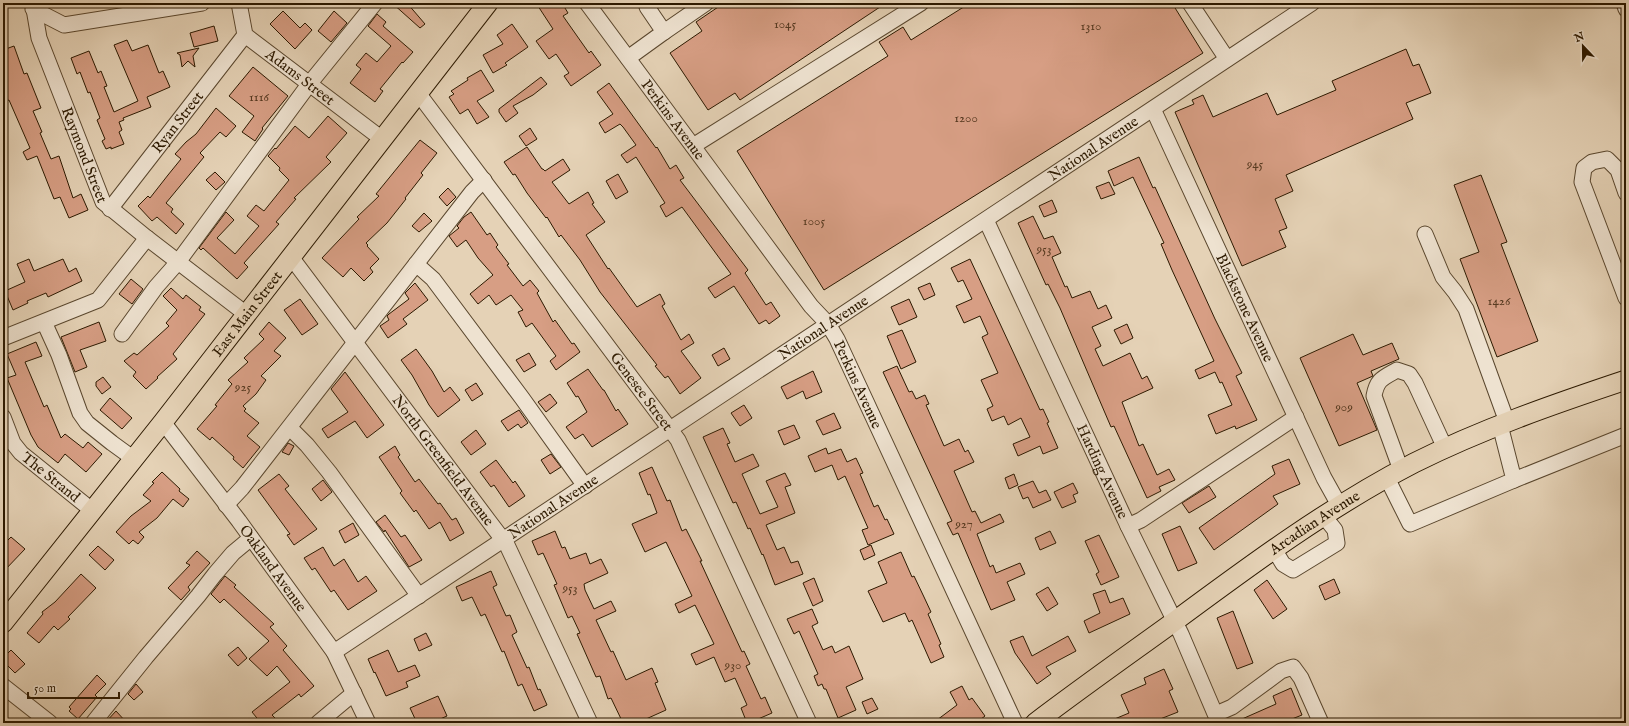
<svg xmlns="http://www.w3.org/2000/svg" width="1629" height="726" font-family="'IM FELL English',serif">
<rect width="100%" height="100%" fill="#e5d2b6"/>
<filter id="stains"><feTurbulence type="fractalNoise" baseFrequency=".005" numOctaves="4"/><feColorMatrix values="0 0 0 0 .2 0 0 0 0 .09 0 0 0 0 .02 0 0 0 .5 -.17"/></filter>
<radialGradient id="worn" r=".72"><stop offset=".6" stop-color="#630" stop-opacity="0"/><stop offset="1" stop-color="#630" stop-opacity=".3"/></radialGradient>
<path fill="#d79e84" stroke="#2c1900" d="M392 3H407L425 24 420 28Z
M536 3H562L568 13 563 16 589 53 591 51 601 65 571 86 564 76 569 73 556 54 549 59 536 41 553 29Z
M724 3H886L740 100 735 93 708 110 670 53 702 31 696 22Z
M970 3H1172L1203 53 824 290 737 151 888 56 879 42 903 27 911 40Z
M283 11 300 28 305 23 312 30 295 49 270 24Z
M334 11 347 23 331 42 318 31Z
M377 14 386 22 383 26 413 52 403 63 402 62 380 89 383 91 375 102 350 83 361 69 356 65 366 53 377 62 391 46 368 26Z
M512 24 528 47 505 63 507 65 493 73 483 55 503 44 497 35Z
M214 26 218 41 194 47 190 33Z
M127 40 132 51 148 45 159 73 163 71 170 87 147 97 151 107 123 118 124 120 119 122 122 130 119 132 124 144 111 149V147L106 149 102 141 105 139 97 120 100 118 90 92 88 93 80 72 77 74 71 58 89 51 98 73 101 71 107 86 104 87 114 112 138 101 114 45Z
M14 46 24 74 27 73 41 108 33 111 42 132 40 133 51 159 59 156 73 198 81 194 88 210 69 218 60 197 54 199 37 156 27 160 23 152 30 148 9 100 3 102V50Z
M199 48 193 56 195 67 188 61 182 67 180 55 177 53Z
M1406 49 1413 66 1419 64 1431 93 1406 103 1413 119 1286 175 1293 191 1275 199 1287 228 1279 231 1286 247 1242 266 1175 112 1194 104 1192 100 1203 95 1213 117 1267 93 1277 115 1336 90 1332 81Z
M253 67 288 96 262 128 263 129 255 141 242 132 254 116 229 96Z
M481 70 494 91 477 101 489 117 477 124 468 109 460 114 449 97 454 94 451 91 468 80 467 78Z
M541 77 547 84 533 95 513 106 518 113 506 122 499 112V109Z
M609 83 656 148 657 147 670 169 676 165 684 178 680 180 748 270 745 273 766 305 771 302 780 316 769 324 766 320 759 324 734 286 715 298 708 288 731 274 682 207 666 217 660 206 665 203 636 157 627 163 621 155 636 145 623 127 620 124 605 133 599 123 613 114 597 92Z
M216 108 236 126 226 137 220 132 200 153 204 157 166 203 173 209 171 212 184 224 176 234 157 217 152 221 138 206 148 196 150 198 168 175 181 159 175 154 186 142 196 134Z
M328 116 347 133 326 157 331 162 294 198 296 199 276 222 279 224 244 263 248 267 237 279 203 248 201 250 199 248 226 212 234 220 217 238 235 254 259 226 247 216 256 205 264 211 289 180 279 170 280 168 268 156 275 148 276 149 295 126 309 138Z
M530 128 537 139 526 146 519 136Z
M420 140 437 153 421 173 423 175 405 198 406 199 387 223 366 243 368 245 367 246 379 259 370 268 373 272 364 281 351 268 343 277 322 258 359 219 357 217 379 196 376 194Z
M527 147 542 169H543L545 171 563 159 570 170 552 182 569 204 588 192 594 203 592 204 605 222 586 235 608 269 609 268 637 307 660 294 665 304 662 306 681 340 689 334 694 343 681 351 701 378 680 394 668 376 665 378 655 366 657 365 600 292 580 260 561 235 559 237 547 217 546 218 527 193 515 174 513 175 504 162Z
M1139 157 1153 188 1155 187 1215 319 1242 373 1236 376 1257 420 1236 429 1235 426 1216 434 1208 415 1232 405 1222 382 1220 383 1215 372 1199 379 1195 370 1214 361 1172 270 1161 244 1164 243 1133 177 1114 186 1108 171Z
M215 172 225 182 216 190 206 180Z
M618 174 628 192 616 199 606 181Z
M1481 175 1507 242 1501 244 1538 341 1497 357 1460 259 1479 252 1454 185Z
M1109 182 1115 194 1101 199 1096 187Z
M448 188 456 197 447 206 439 197Z
M1052 200 1057 212 1044 217 1039 206Z
M471 212 487 235 490 233 498 245 496 247 509 264 507 265 523 286 530 280 539 291 537 293 553 322 555 320 572 344 574 343 580 352 556 370 550 361 556 356 532 323 526 327 518 312 523 310 511 295 496 305 489 295 478 304 470 294 493 275 478 258 466 240 457 247 449 236 459 228 457 226 464 217Z
M424 213 432 221 419 232 412 226Z
M1033 216 1044 239 1053 236 1061 253 1052 257 1065 287 1067 286 1072 298 1090 291 1098 309 1106 305 1112 318 1092 327 1101 346 1095 349 1103 366 1130 353 1142 379 1147 376 1153 388 1122 402 1139 446 1143 444 1157 475 1169 469 1175 480 1159 487 1161 491 1147 498 1114 426 1111 427 1060 308 1048 284 1046 285 1018 223Z
M29 259 34 271 63 259 69 272 76 268 82 281 48 297 46 293 27 301 28 303 13 310 5 291 25 282 17 264Z
M970 259 1040 410 1043 409 1049 422 1047 423 1058 448 1043 454 1040 446 1018 456 1013 444 1030 437 1021 418 1008 425 1004 416 992 421 987 409 993 406 981 380 998 373 982 337 988 334 980 316 964 323 956 306 972 299 963 280 958 282 951 268Z
M131 279 143 289 132 304 119 294Z
M415 283 428 300 403 319 407 324 388 338 380 326 389 320 387 316 389 314 409 299 405 293Z
M930 283 935 295 924 300 918 288Z
M171 288 183 299 186 295 201 307 199 310 205 314 173 354 177 359 157 377 158 378 146 389 133 376 136 372 124 361 134 353 137 355 169 326 166 323 177 310 163 296Z
M300 299 318 324 302 335 284 310Z
M909 299 917 317 899 325 891 307Z
M99 322 106 341 80 350 87 367 75 372 61 337Z
M269 322 286 338 274 351 281 356 261 376 266 380 256 394 243 406 246 409 244 411 259 423 247 436 260 447 243 468 233 459 234 457 212 437 210 440 197 429 217 406 215 405 232 384 228 380 248 362 244 358 264 339 259 334Z
M1127 324 1133 338 1121 344 1114 330Z
M902 330 916 362 901 369 887 336Z
M1353 334 1363 355 1392 343 1399 359 1371 371 1373 376 1357 383 1377 430 1339 446 1300 358Z
M36 342 42 356 25 362 44 407 47 405 61 438 65 434 83 448 88 442 102 454 86 472 65 454 58 463 38 447 31 435 7 378 16 375 7 354Z
M724 348 730 359 718 366 712 355Z
M416 349 432 371 444 392 450 387 460 400 438 417 429 405 412 375 401 360Z
M529 353 536 365 524 372 516 360Z
M897 366 909 392 912 391 916 399 925 395 929 404 926 405 944 446 959 439 965 452 968 450 974 462 954 471 972 512 975 511 981 523 1000 514 1004 522 977 534 990 567 993 565 996 573 1020 563 1025 574 1007 582 1015 600 991 610 958 533 953 535 947 523 952 521 883 372Z
M588 369 603 390H604L616 411 618 409 628 424 592 447 583 434 575 439 566 427 587 412 578 396 576 397 567 383Z
M813 371 822 392 806 399 803 391 787 399 781 387Z
M345 372 384 425 367 438 355 421 328 438 322 429 348 412 331 389Z
M103 377 111 387 102 394 96 386V382Z
M476 383 483 394 472 401 465 390Z
M550 394 557 403 546 412 538 402Z
M110 398 132 418 122 429 100 410Z
M744 405 752 418 740 426 731 413Z
M519 410 528 423 521 428 518 424 508 431 501 421Z
M834 413 841 428 823 435 816 421Z
M794 425 800 438 784 445 778 431Z
M723 428 730 443 727 444 735 462 753 454 759 466 742 474 760 514 778 507 766 481 785 473 791 485 785 487 795 513 766 525 777 550 784 547 791 563 798 561 803 574 775 585 763 554 762 555 750 528 748 529 736 502 733 503 703 437Z
M476 430 486 444 471 455 461 442Z
M288 443 294 446 289 455 282 452Z
M395 446 400 455 398 457 415 482 419 479 438 504 440 503 452 520 456 518 464 533 450 541 440 522 429 529 416 510 414 512 400 493 402 491 379 457Z
M826 448 828 454 841 449 847 462 856 458 863 473 860 474 874 507 878 505 885 520 887 519 894 534 868 545 862 530 868 528 845 476 838 480 832 465 815 472 808 456Z
M551 454 561 467 550 474 541 460Z
M1289 459 1300 484 1273 496 1278 504 1214 550 1199 528 1275 474 1272 466Z
M496 460 513 483 515 481 525 496 509 507 494 485 491 487 480 472Z
M652 467 667 501 670 500 682 531 686 529 702 561H700L742 652 744 651 750 664 746 666 761 699 765 697 772 713 749 723H747L741 708 747 705 735 678 725 682 714 657 696 665 691 654 714 644 695 605 679 613 675 604 692 596 666 542 645 552 632 524 657 513 650 494 648 495 639 473Z
M162 472 180 489 179 491 189 499 183 507 173 499 157 518 139 532 144 537 138 544 133 540 129 544 116 532 131 516 151 501 143 495 154 483 152 482Z
M279 474 289 486 285 489 317 529 294 545 287 535 290 534 258 490Z
M1014 474 1018 485 1009 489 1005 478Z
M323 480 332 492 321 501 312 489Z
M1033 481 1039 493 1046 490 1051 500 1033 508 1028 497 1023 499 1018 487Z
M1073 483 1078 493 1073 495 1076 502 1062 508 1054 492Z
M1209 486 1216 497 1189 513 1182 503Z
M385 515 401 537 405 535 422 560 409 567 385 530 384 532 376 522Z
M353 523 359 535 345 543 339 531Z
M1180 526 1197 563 1178 571 1162 534Z
M555 531 562 548 565 547 570 559 586 553 590 564 601 559 608 573 584 584 585 590 594 609 611 601 616 611 596 620 611 652 613 651 626 680 652 668 658 682 655 683 666 710 646 719 648 723H623L611 698 608 699 600 676 596 677 577 634 580 633 572 616 568 618 554 585 557 584 543 553 538 555 532 541Z
M1050 531 1056 543 1040 550 1035 538Z
M1099 535 1119 577 1101 585 1096 574 1099 572 1085 541Z
M11 537 25 549 3 572V545Z
M871 545 875 555 864 560 860 550Z
M98 546 114 560 105 570 89 555Z
M323 547 334 566 344 559 358 582 366 576 377 591 348 610 334 590 331 592 315 568 312 570 304 558Z
M197 551 210 563 188 587 190 590 181 600 168 588 190 565 186 563Z
M901 552 912 577 914 576 924 597 931 612 928 614 941 644 939 645 944 657 931 663 912 620 909 622 905 613 883 622 868 591 887 583 878 562Z
M491 571 497 585 493 587 506 616 510 615 517 632 512 635 527 668 529 667 538 690 540 689 547 705 534 711 522 684 518 686 504 651 502 652 485 614 481 616 472 597 462 601 456 587Z
M81 574 96 588 68 617 70 619 58 630 54 626 39 643 27 633 43 614 42 612 55 602Z
M225 576 236 585 234 587 274 624 270 627 287 646 283 650 314 686 301 697 299 694 272 715 276 719 271 723H261L252 712 290 682 277 666 267 676 249 659 269 641 224 599 220 603 211 594Z
M814 578 823 601 813 606 803 583Z
M1334 579 1340 593 1325 600 1319 586Z
M1267 580 1287 609 1273 619 1254 590Z
M1048 587 1058 604 1047 611 1036 594Z
M1105 590 1110 603 1123 598 1130 614 1089 633 1084 621 1100 613 1093 594Z
M812 609 818 623 812 626 823 650 832 646 835 653 849 646 863 679 846 687 856 710 838 718 826 689H824L822 684 818 686 814 676 818 674 799 631 794 634 787 619Z
M1233 611 1253 663 1237 669 1217 618Z
M426 633 432 645 419 651 414 639Z
M1023 636 1032 656 1068 636 1076 651 1046 667 1051 674 1037 684 1015 653 1010 641Z
M238 647 247 658 238 666 228 655Z
M11 650 25 664 15 673 3 661V658Z
M388 650 398 672 415 665 420 676 406 682 408 687 386 696 375 672 374 673 368 659Z
M1164 669 1173 689 1169 691 1178 712 1150 723H1105L1129 713 1121 695 1146 684 1144 678Z
M97 675 106 684 95 695 97 697 78 719 69 711 71 709 69 707Z
M136 684 143 692 134 700 128 694Z
M962 686 969 700 972 698 985 716 976 723H933L957 705 950 692Z
M1291 688 1302 715 1282 723H1233L1276 704 1273 696Z
M438 696 447 716 431 723H417L410 708Z
M872 698 878 709 867 714 862 702Z
M116 711 127 723H105Z"/>
<g fill="none" stroke-linecap="round" stroke-linejoin="round">
<g stroke="#5a472e" stroke-width="17">
<g id="minor">
<path id="s1" d="M33 3 39 38 103 202 147 238 246 314"/>
<path id="s2" d="M239 3 245 35 382 139"/>
<path id="s3" d="M587 3 811 306 828 324 837 339 1015 723"/>
<path d="M1190 3 1227 59"/>
<path d="M1624 3 1626 9"/>
<path d="M33 9 64 25 202 3"/>
<path d="M664 32 706 3"/>
<path d="M628 58 664 32 647 7 652 3"/>
<path id="s4" d="M418 93 678 440 809 723"/>
<path id="s5" d="M1153 109 1324 478 1339 505"/>
<path d="M693 146 921 3"/>
<path d="M1626 193 1618 170 1607 159 1592 162 1584 168 1582 182 1626 298"/>
<path id="s6" d="M110 209 245 35"/>
<path id="s7" d="M986 220 1128 526 1181 634 1219 723"/>
<path d="M1425 234 1443 277 1455 292 1466 309 1507 422"/>
<path id="s8" d="M291 257 488 520 507 545 590 723"/>
<path d="M416 264 433 279 522 398 585 486"/>
<path d="M44 322 59 355 80 413 87 423 112 443 134 459"/>
<path d="M122 334 156 287 178 262 310 83 375 3"/>
<path d="M3 338 98 300 147 238"/>
<path id="s9" d="M3 417 13 443 21 453 93 511"/>
<path id="s10" d="M163 422 239 521 334 652 368 723"/>
<path d="M290 428 307 445 329 472 419 596"/>
<path d="M1401 470 1374 396C1377 379 1383 378 1397 370L1409 374 1415 383 1445 448"/>
<path d="M1387 478 1410 524 1514 480 1500 425"/>
<path d="M1514 480 1626 435"/>
<path d="M226 505 242 488 472 192 484 180"/>
<path d="M1128 526 1141 520 1296 417"/>
<path d="M1274 549 1283 564 1293 570 1337 543 1335 530 1323 515"/>
<path id="s11" d="M334 652 1312 3"/>
<path d="M3 686 50 723"/>
<path d="M1216 714 1232 707 1281 671 1293 667 1301 678 1321 723"/>
<path d="M93 723 146 657 198 596 215 574 233 553 251 538"/>
<path d="M318 723 354 693"/>
</g>
</g>
<g stroke="#2c1900" stroke-width="21">
<g id="major">
<path id="s12" d="M3 623 163 422 488 3"/>
<path id="s13" d="M1035 723C1081 688 1128 655 1175 621 1252 564 1329 507 1414 463 1482 429 1554 404 1626 380"/>
</g>
</g>
<use href="#minor" stroke="#eee2d0" stroke-width="15"/>
<use href="#major" stroke="#e5d2b6" stroke-width="19"/>
</g>
<g text-anchor="middle" stroke-width="3" stroke-linejoin="round" paint-order="stroke">
<g font-size="13" fill="#573a21">
<text x="785" y="28">1045</text>
<text x="1091" y="30">1310</text>
<text x="259" y="101">1116</text>
<text x="966" y="122">1200</text>
<text x="1255" y="168">945</text>
<text x="814" y="225">1005</text>
<text x="1044" y="253">953</text>
<text x="1499" y="305">1426</text>
<text x="243" y="391">925</text>
<text x="1344" y="411">909</text>
<text x="964" y="528">927</text>
<text x="570" y="592">953</text>
<text x="733" y="669">930</text>
</g>
<g font-size="15" fill="#2c1900" stroke="#eee2d0">
<text dy="5" stroke="none"><textPath href="#s2" startOffset="102">Adams Street</textPath></text>
<text dy="5" stroke="none"><textPath href="#s3" startOffset="145">Perkins Avenue</textPath></text>
<text dy="5" stroke="none"><textPath href="#s6" startOffset="110">Ryan Street</textPath></text>
<text dy="5" stroke="none"><textPath href="#s11" startOffset="911">National Avenue</textPath></text>
<text dy="5" stroke="none"><textPath href="#s1" startOffset="161">Raymond Street</textPath></text>
<text dy="5" stroke="none"><textPath href="#s5" startOffset="219">Blackstone Avenue</textPath></text>
<text dy="5" stroke="none"><textPath href="#s12" startOffset="394">East Main Street</textPath></text>
<text dy="5" stroke="none"><textPath href="#s11" startOffset="587">National Avenue</textPath></text>
<text dy="5" stroke="none"><textPath href="#s3" startOffset="469">Perkins Avenue</textPath></text>
<text dy="5" stroke="none"><textPath href="#s4" startOffset="373">Genesee Street</textPath></text>
<text dy="5" stroke="none"><textPath href="#s8" startOffset="254">North Greenfield Avenue</textPath></text>
<text dy="5" stroke="none"><textPath href="#s7" startOffset="277">Harding Avenue</textPath></text>
<text dy="5" stroke="none"><textPath href="#s9" startOffset="79">The Strand</textPath></text>
<text dy="5" stroke="none"><textPath href="#s11" startOffset="263">National Avenue</textPath></text>
<text dy="5" stroke="none"><textPath href="#s13" startOffset="344">Arcadian Avenue</textPath></text>
<text dy="5" stroke="none"><textPath href="#s10" startOffset="183">Oakland Avenue</textPath></text>
</g>
</g>
<rect width="1629" height="726" fill="none" stroke="#e5d2b6" stroke-width="16"/>
<rect x="4" y="4" width="1621" height="718" fill="none" stroke="#2c1900" stroke-width="2"/>
<rect x="8" y="8" width="1613" height="710" fill="none" stroke="#2c1900"/>
<g transform="translate(1583 46) rotate(338)" stroke="#eee2d0" stroke-width="3" paint-order="stroke">
<path d="M0-3L7 15L0 10L-7 15Z" fill="#2c1900"/>
<text y="-6" font-size="11" font-weight="bold" text-anchor="middle" fill="#2c1900">N</text>
</g>
<path d="M28 692v6h91v-6" fill="none" stroke="#2c1900" stroke-width="2"/>
<text x="34" y="692" font-size="12" fill="#2c1900" stroke="#eee2d0" stroke-width="3" paint-order="stroke">50 m</text>
<rect width="100%" height="100%" filter="url(#stains)"/>
<rect width="100%" height="100%" fill="url(#worn)"/>
</svg>
